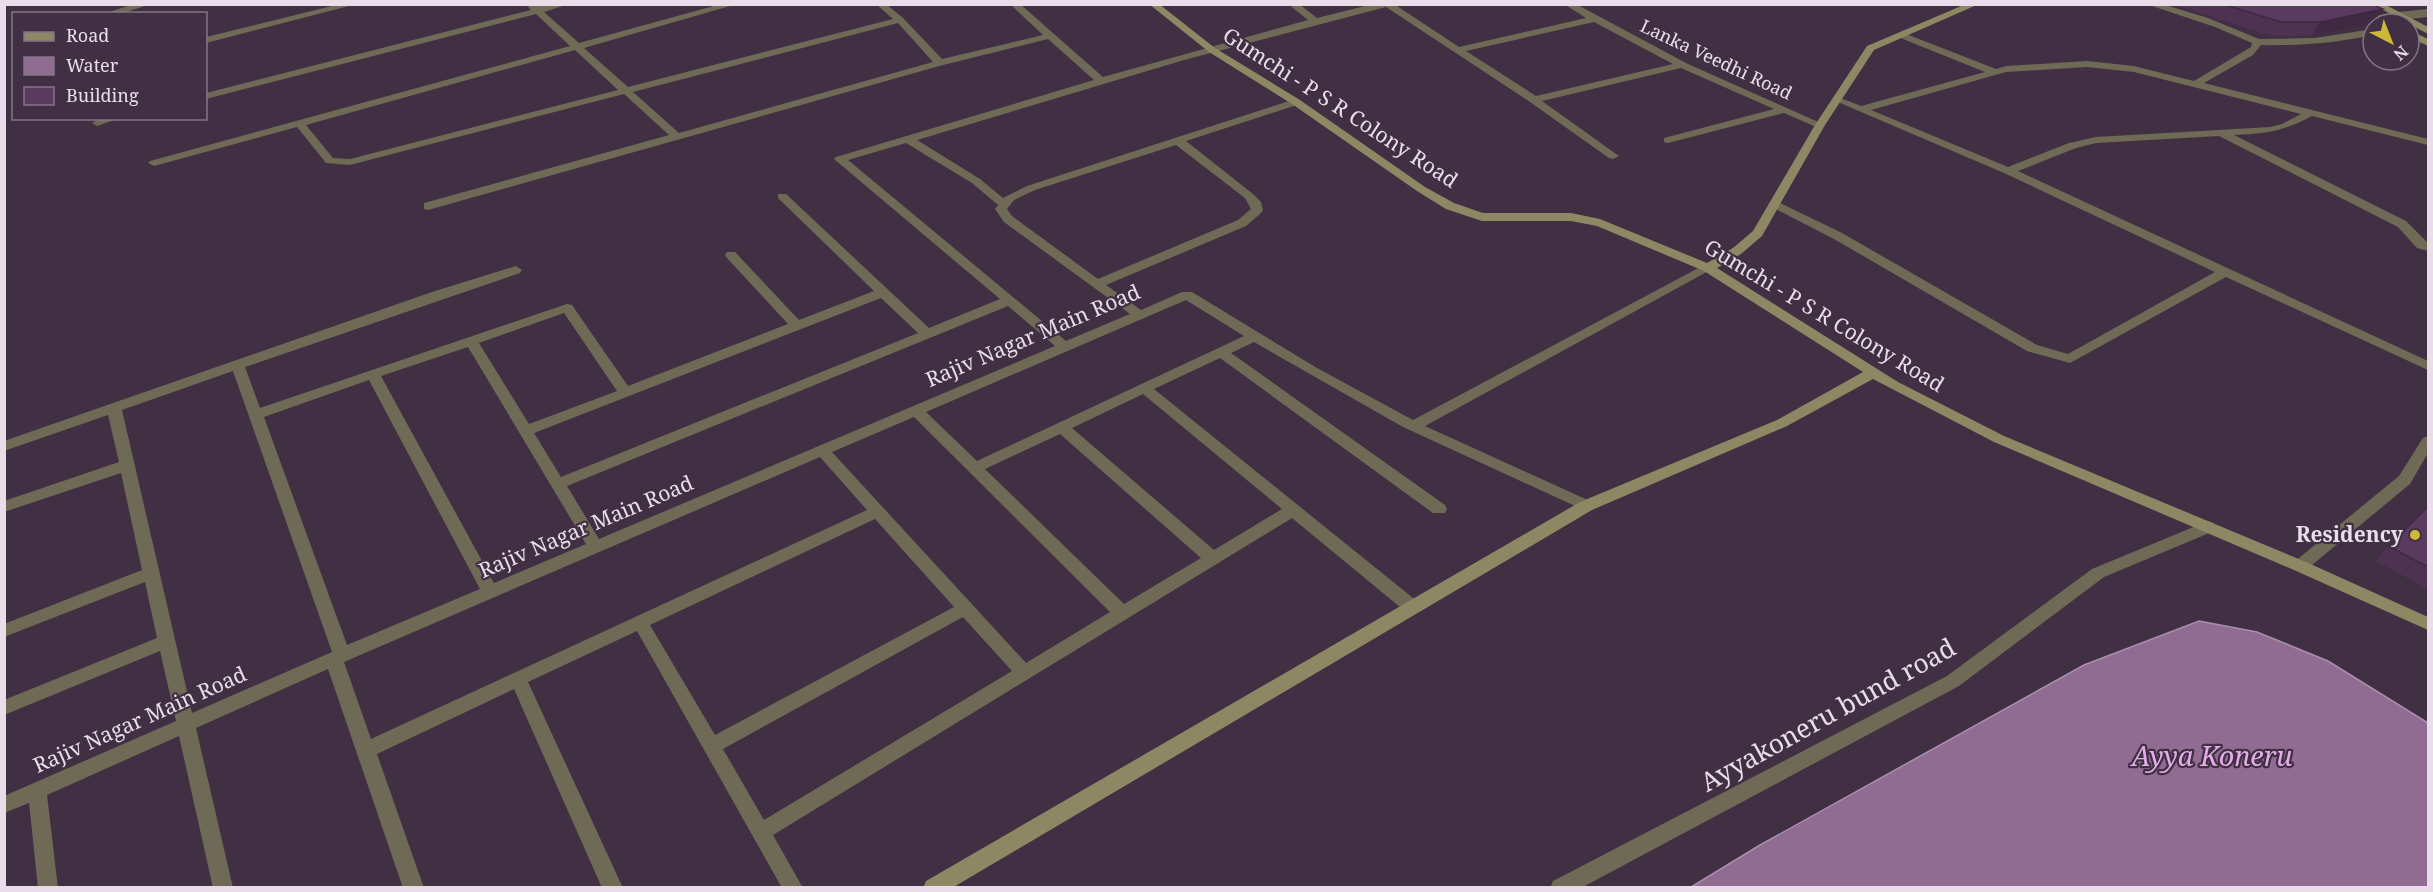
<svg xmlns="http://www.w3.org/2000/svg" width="2433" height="892" font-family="'Noto Serif',serif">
<rect width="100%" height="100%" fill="#413043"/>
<path fill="#906c93" stroke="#aa8ead" stroke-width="1.5" d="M2199 621 2257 632 2328 661 2428 723V887H1691L1760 845 2084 665Z"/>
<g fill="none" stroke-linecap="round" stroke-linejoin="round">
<path stroke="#6e6a55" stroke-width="8" d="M2399 16 2428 13"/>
<path fill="#6e6a55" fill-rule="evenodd" d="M134 4H151L120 14H103Z
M340 4H357L206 43V37Z
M532 4C544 7 556 4 569 4L544 12 579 43 721 4H737L584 48 628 87 893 19 876 4H886L903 18 942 59 1043 35 1010 4H1020L1103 77 1308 20 1288 4H1299L1317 18 1373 4H1394L1459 47 1586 18 1564 4H1576L1686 63 1825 125 1820 128 1816 127 1784 113 1668 143 1664 142V138L1774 109 1681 68 1542 101 1619 156 1613 159 1609 158 1530 102 1386 7 1184 60 917 140 980 179 1003 198 1027 186 1292 100H1300V104L1186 141 1253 194 1261 202 1263 210 1261 213 1246 226 1106 285 1141 310 1182 292H1192L1317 368 1413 420 1704 265H1712L1714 268 1425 426 1592 502 1594 506 1592 510 1586 511 1403 427 1254 342 1231 353 1445 505 1447 509 1445 513H1433L1220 358 1154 389 1418 602 1421 607 1418 612 1412 613 1406 612 1292 518 773 835 803 888H782L637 631 528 682 623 888H602L514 689 377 754 424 888H403L328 669 196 728 233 888H213L179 736 47 795 58 888H38L29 803 4 813V796L176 721 160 651 4 715V700L157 638 145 582 4 637V624L142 570 121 473 4 512V501L119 462 108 415 4 451V441L432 292 516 266 522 270 520 273 245 367 260 408 567 304 572 305 628 386 788 324 727 258 725 255 727 252H735L799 320 874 291 778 198V194H786L929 328 1000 299 834 159 836 157 1094 80 1048 39 943 65 428 210 424 209V203L669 135 624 94 350 165 326 163 297 127 154 166 148 163 150 161 570 46 536 14 206 99V93L531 10 528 7ZM1594 22 1673 64 1536 96 1466 51ZM898 23 933 62 679 133 633 92ZM575 50 618 90 350 159 333 158 306 125ZM906 143 972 183 998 205 995 209 1004 222 1130 314 1066 341 848 160ZM1176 145 1245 198 1251 209 1238 220 1098 279 1012 216 1007 209 1014 200 1035 190ZM881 298 918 333 561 477 534 433ZM1186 300 1244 336 977 461 926 412ZM1008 306 1055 346 599 539 567 486ZM564 313 617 391 529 424 479 343ZM468 347 586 544 494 583 381 376ZM233 371 332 652 192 713 122 410ZM369 380 480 589 347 645 264 417ZM1143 394 1282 509 1214 550 1072 428ZM914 417 1110 612 1026 663 832 452ZM1060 434 1201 558 1124 604 985 469ZM820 457 867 510 371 739 344 662ZM875 519 954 607 715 735 650 625ZM963 617 1012 671 764 820 723 749Z
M2146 4H2162L2208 18 2259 39 2315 38 2373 29V35C2336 43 2299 46 2261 45L2253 55 2204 83 2428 139V145L2312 116C2284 131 2266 134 2234 135L2406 221 2428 243V251L2417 248 2398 227 2219 136 2096 143 2076 148 2018 171 2428 361V370L2226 277 2070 363 2027 351 1834 239 1768 205 1774 201 1778 202 1842 233 2037 345 2068 354 2215 272 2004 173 1833 100 1838 97 1861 106 1985 72 1898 37 1896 35 1901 32 1996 69 2006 66 2087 61 2134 66 2194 81 2251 47 2252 43 2215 27ZM2087 67 2134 72 2301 114 2282 124 2270 127 2096 137 2069 143 2008 167 1871 110 2006 72Z
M101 118H120L97 126 92 123Z
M2428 436V453L2410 484 2306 570H2294L2292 566 2294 562 2399 476 2423 438Z
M2208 521 2214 523 2216 527 2214 531 2104 577 1959 686 1581 888H1550L1553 881 1947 676 2092 569Z"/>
<path fill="#8d8764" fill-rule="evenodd" d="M1149 4H1159L1215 48 1300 100 1425 187 1454 203 1483 213H1571L1600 219 1707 263 1733 248 1753 231 1815 125 1867 46 1966 4H1979L1874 50 1825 125 1762 236 1741 254 1717 268 1898 382 2004 436 2306 562 2428 617V630L2294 570 1994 442 1873 379 1787 426 1592 510 952 888H923L926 881 1580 502 1777 420 1863 372 1704 271 1597 226 1571 221H1482L1446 209 1417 191 1292 104 1209 52Z
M2347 4H2359L2396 24H2384Z
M2372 4H2384L2428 27V34Z
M2409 30 2428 39V46L2409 37Z"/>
</g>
<path fill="#4e3252" d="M2171 4H2378L2377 7 2374 23 2312 36H2273Z
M2428 507V589L2376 561 2388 546Z"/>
<path fill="#402942" d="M2395 4H2411L2394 6Z
M2383 9 2374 23 2312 36 2320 22Z"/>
<path fill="#5b3a5f" stroke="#402942" stroke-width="1.5" d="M2222 4H2371L2383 9 2320 22H2281Z
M2428 507V567L2388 546Z"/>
<circle fill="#ceb837" stroke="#413043" stroke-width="2" cx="2415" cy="535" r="6"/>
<g text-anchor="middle" stroke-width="4.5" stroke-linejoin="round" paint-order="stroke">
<g font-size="18" fill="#e8dde9" stroke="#413043">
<text transform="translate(1716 60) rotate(25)" y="6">Lanka Veedhi Road</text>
</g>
<g font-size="21" fill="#e8dde9" stroke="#413043">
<text transform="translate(1340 108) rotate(33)" y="7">Gumchi - P S R Colony Road</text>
<text transform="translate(1824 316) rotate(31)" y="7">Gumchi - P S R Colony Road</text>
<text transform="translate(1033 336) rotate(-23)" y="7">Rajiv Nagar Main Road</text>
<text transform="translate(586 527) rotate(-23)" y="7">Rajiv Nagar Main Road</text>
<text transform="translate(140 720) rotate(-24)" y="7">Rajiv Nagar Main Road</text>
</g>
<g font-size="21" font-weight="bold" fill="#e8dde9" stroke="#413043" text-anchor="end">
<text x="2403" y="542">Residency</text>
</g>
<g font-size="26" fill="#e8dde9" stroke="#413043">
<text transform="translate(1828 715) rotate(-29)" y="9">Ayyakoneru bund road</text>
</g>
<g font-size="27" font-style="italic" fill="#e4adea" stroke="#413043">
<text x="2212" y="766">Ayya Koneru</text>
</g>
</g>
<rect width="2433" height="892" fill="none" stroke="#e8dde9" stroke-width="12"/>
<rect x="12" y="12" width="195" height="108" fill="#413043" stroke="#847585" stroke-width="1.5"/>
<rect x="24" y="32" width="30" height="9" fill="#8d8764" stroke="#847585" stroke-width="1.5"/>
<text x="66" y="42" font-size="18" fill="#e8dde9">Road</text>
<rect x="24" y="57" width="30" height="18" fill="#906c93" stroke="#847585" stroke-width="1.5"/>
<text x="66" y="72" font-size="18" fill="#e8dde9">Water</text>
<rect x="24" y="87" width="30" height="18" fill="#5b3a5f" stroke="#847585" stroke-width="1.5"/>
<text x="66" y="102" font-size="18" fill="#e8dde9">Building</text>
<g transform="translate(2391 42) rotate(138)"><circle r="28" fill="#413043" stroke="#847585" stroke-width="1.5"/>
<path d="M0-4.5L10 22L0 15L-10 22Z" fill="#ceb837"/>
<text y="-9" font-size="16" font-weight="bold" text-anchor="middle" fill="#e8dde9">N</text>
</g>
</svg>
